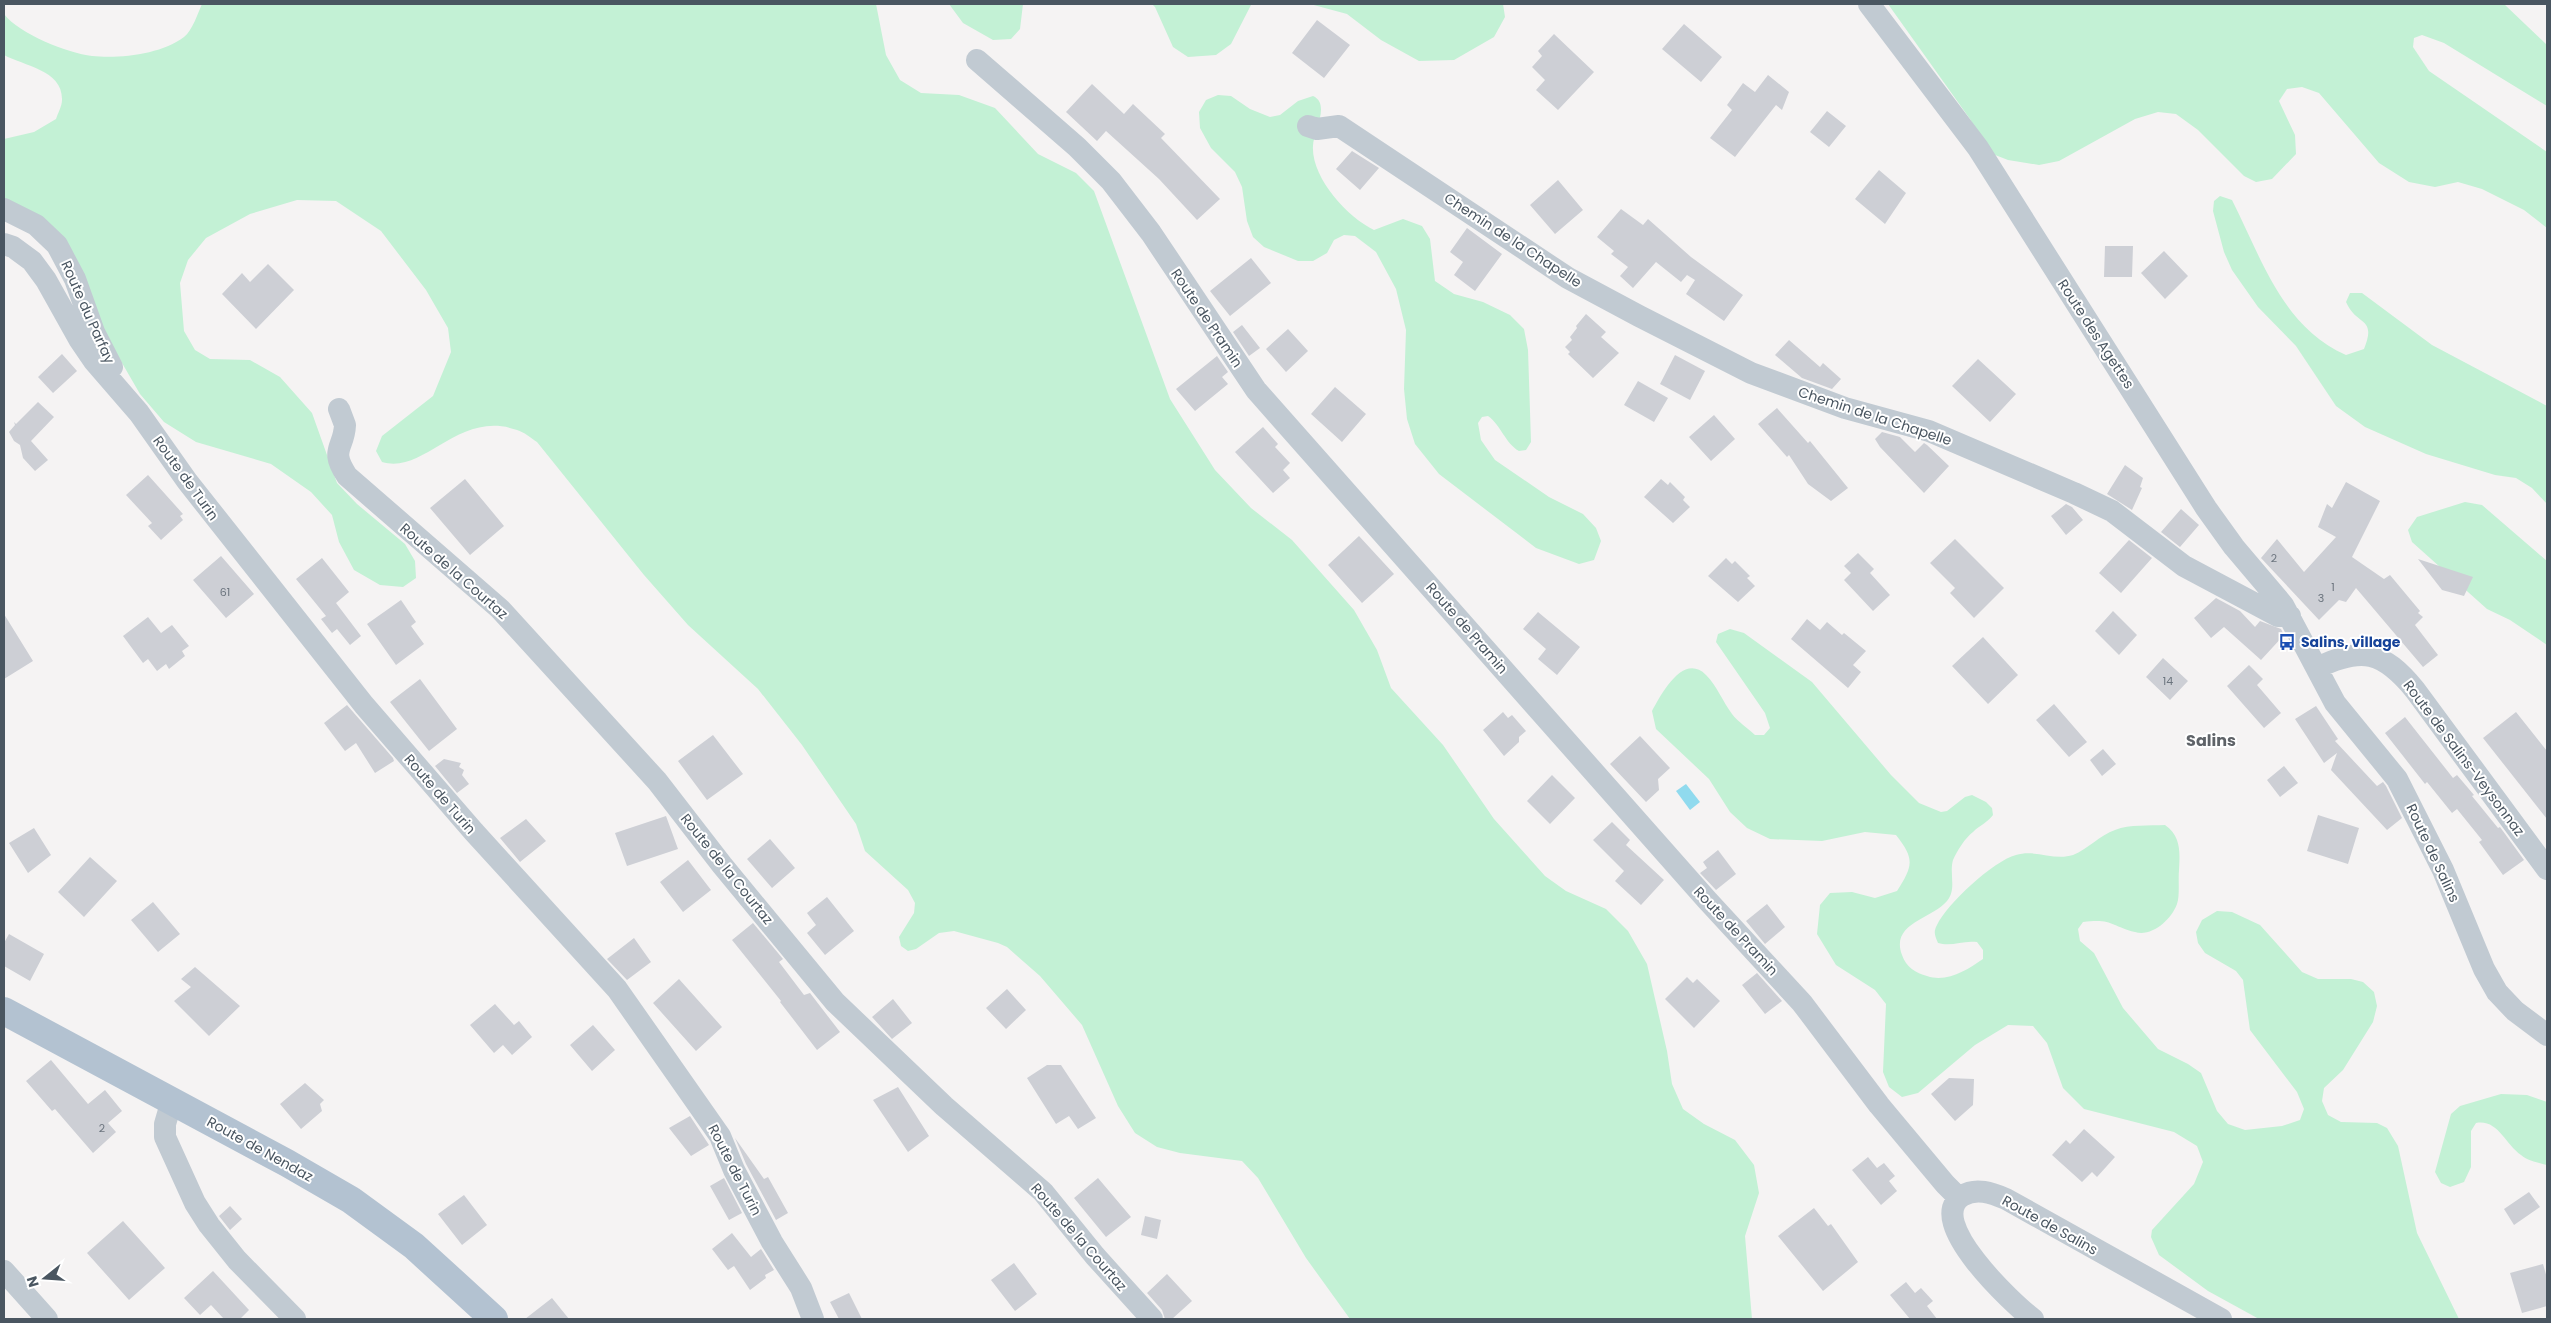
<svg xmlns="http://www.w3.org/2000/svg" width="2551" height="1323" font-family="Poppins,sans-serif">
<rect width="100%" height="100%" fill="#f5f3f3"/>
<path fill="#c3f1d5" d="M202 4H876L886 55 900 80 921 93 959 95 995 108 1038 154 1076 173 1094 191 1170 399 1215 470 1251 508 1292 540 1354 610 1377 650 1391 688 1443 745 1494 819 1545 876 1566 891 1606 909 1628 931 1647 964 1667 1051 1672 1084 1683 1109 1704 1124 1735 1140 1754 1165 1759 1193 1745 1236 1752 1319H1350L1306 1258 1258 1178 1242 1161 1180 1153 1157 1147 1135 1133 1118 1106 1082 1025 1040 976 1007 947 998 943 954 931 939 933 916 949 908 951 901 946 899 937 914 913 915 903 908 890 865 851 856 824 802 745 758 689 688 625 644 575 537 442C531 438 524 432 517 430 458 409 425 475 382 462L376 451 382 436 433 396 451 352 448 328 426 290 381 231 336 201 297 200 250 214 206 238 188 260 180 283 184 331 195 350 210 359 250 360 280 377 312 413 337 483 357 504 405 544 415 561 416 578 403 587 380 585 354 570 339 542 332 515 311 492 271 464 196 442 164 422 140 394 100 325 43 244 4 211V139L34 132 56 119C58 113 62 106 62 100 63 70 24 66 4 55V14C19 34 68 53 92 56 120 59 162 54 184 37 192 31 198 13 202 4Z
M949 4H1023L1020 29 1011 39 993 40 963 23Z
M1152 4H1254L1251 5 1231 44 1216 55 1188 57 1173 47 1155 7Z
M1310 4H1503L1505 17 1494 37 1454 60 1419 61 1381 40 1347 14Z
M1888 4H2504L2547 45V106L2444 43 2422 35 2414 38 2413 47 2429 71 2547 152V228L2524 210 2482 189 2458 182 2435 187 2409 182 2379 163 2319 93 2302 87 2287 89 2279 101 2295 135 2296 154 2272 179 2256 182 2244 176 2198 130 2176 114 2158 112 2135 119 2059 161 2039 165 2008 160 1990 153 1970 119Z
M1218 95 1231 96 1250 109 1270 117 1280 115 1298 101 1313 96C1331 104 1313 132 1313 146 1311 177 1347 217 1374 230L1403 219 1422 226 1430 239 1435 281 1454 294 1483 302 1510 315 1524 329 1528 350 1531 442 1526 450 1519 451C1505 443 1501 425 1488 416L1482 417 1478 423 1481 440 1495 460 1549 497 1583 514 1596 528 1601 541 1594 560 1579 564 1536 548 1439 474 1415 444 1407 419 1404 389 1406 330 1396 289 1376 252 1355 236 1344 235 1334 240 1327 253 1313 261H1298L1264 247 1253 237 1247 221 1242 187 1235 172 1211 148 1200 128 1199 112 1206 100Z
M2220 196 2232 200C2261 257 2282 327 2346 355L2364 349C2377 316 2357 327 2346 302L2350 293H2362L2432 345 2547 406V504L2532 488 2516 478 2495 475 2426 454 2365 427 2336 406 2296 346 2258 307 2232 270 2224 252 2213 211 2214 201Z
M2465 502 2482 505 2547 561V645L2510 620 2487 609 2412 542 2408 530 2417 517Z
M1730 629 1744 633 1812 682 1891 775 1919 803 1941 812 1947 811 1965 797 1972 795 1986 802 1992 808 1993 815C1987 823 1980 825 1973 832 1965 838 1957 851 1953 860 1949 874 1957 889 1947 901 1932 919 1890 923 1902 955 1906 967 1916 973 1927 976 1947 983 1967 970 1983 959V950L1977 942C1963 940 1952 947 1938 943 1935 936 1933 932 1937 925 1947 904 1993 861 2016 855 2035 849 2054 861 2073 855 2088 849 2100 835 2115 830 2130 824 2149 826 2165 825 2181 836 2180 852 2179 870 2178 880 2180 895 2177 904 2171 920 2152 937 2135 932 2111 926 2112 918 2083 922L2078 929 2080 941 2094 953 2123 1008 2158 1049 2188 1064 2201 1073 2217 1111 2228 1124 2245 1130 2282 1126 2300 1120 2304 1109 2297 1092 2250 1030 2243 980 2236 971 2205 953 2198 943 2196 932 2202 920 2217 911 2232 912 2260 925 2302 972 2318 979H2351L2363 982 2374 992 2377 1006 2373 1022 2343 1070 2324 1088 2322 1101 2328 1115 2341 1122 2377 1123 2387 1128 2398 1146 2417 1233 2459 1319H2259L2208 1291 2159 1255 2151 1237 2152 1230 2194 1184 2203 1162 2197 1146 2174 1132 2084 1109 2063 1088 2047 1043 2033 1026 2008 1025 1975 1045 1918 1093 1902 1097 1889 1087 1883 1072 1886 1004 1875 990 1836 965 1817 934 1820 905 1830 893 1852 892 1875 898 1897 891C1913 866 1915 859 1896 835L1865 832 1822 841 1770 839 1747 828 1730 812 1709 779 1656 729 1652 711C1661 695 1683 652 1706 675 1717 686 1723 702 1732 714 1738 722 1748 728 1755 735H1764L1770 728 1765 713 1716 642 1718 634Z
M2501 1094 2527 1095 2547 1102V1165C2539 1163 2528 1161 2521 1155 2505 1144 2498 1119 2476 1123L2471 1131V1167L2464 1182 2450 1187 2441 1183 2435 1172 2451 1114 2460 1106Z"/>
<path fill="#90daee" d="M1686 784 1700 802 1690 810 1676 791Z"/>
<path fill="#cdcfd5" d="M1317 20 1350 45 1324 78 1292 53Z
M1684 24 1722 57 1701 82 1662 49Z
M1554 34 1594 72 1558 110 1536 90 1545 80 1532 67 1542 56 1538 51Z
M1768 75 1789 92 1782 110 1776 105 1735 157 1710 138 1732 110 1727 105 1743 83 1755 92Z
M1092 84 1124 114 1133 104 1165 134 1161 138 1220 199 1197 220 1159 179 1106 131 1097 141 1066 112Z
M1827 111 1846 126 1829 147 1810 132Z
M1352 151 1379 168 1360 190 1336 169Z
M1879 170 1906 193 1885 224 1855 199Z
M1558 180 1583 210 1555 234 1530 205Z
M1621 209 1643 225 1648 219 1691 257 1743 295 1724 321 1686 294 1695 280 1687 275 1681 282 1656 262 1633 288 1620 276 1628 267 1611 254 1614 251 1597 237Z
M1467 228 1502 254 1475 291 1454 275 1463 262 1450 252Z
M2105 246H2133L2132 277H2104Z
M2164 251 2188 276 2165 299 2141 273Z
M1251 258 1271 283 1230 316 1210 291Z
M268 264 294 290 256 329 222 294 242 273 250 282Z
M1586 314 1606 332 1601 337 1619 353 1593 378 1568 354 1570 352 1565 347 1572 340 1570 337 1577 328 1576 326Z
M1242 325 1260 348 1249 356 1233 332Z
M1288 329 1308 351 1286 372 1266 349Z
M1789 340 1820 367 1823 363 1841 379 1832 389 1802 378 1775 355Z
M62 354 77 371 53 393 38 377Z
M1675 355 1705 371 1690 400 1660 384Z
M1217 356 1228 372 1222 377 1228 384 1195 411 1176 389Z
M1978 359 2016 394 1990 422 1952 386Z
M1638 381 1668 398 1654 422 1624 405Z
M1335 387 1366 414 1342 442 1311 414Z
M38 402 54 417 31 441 48 460 35 471 23 458 20 445 14 441 9 432 15 425 14 422 16 424Z
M1777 408 1808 443 1810 441 1848 488 1831 501 1808 484 1789 455 1787 457 1758 424Z
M1714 415 1735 439 1711 461 1689 437Z
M1263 427 1278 444 1275 447 1290 463 1283 470 1290 478 1273 493 1235 452Z
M1882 432 1900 437 1915 452 1924 443 1927 445 1949 466 1924 493 1880 447 1875 439Z
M2125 465 2143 478 2140 487 2142 488 2132 510 2107 494Z
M148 475 183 514 180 516 183 520 161 540 148 526 152 523 126 495Z
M465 479 504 526 470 555 430 508Z
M1661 479 1668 485 1670 482 1685 497 1683 500 1690 507 1673 523 1644 497Z
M2346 482 2380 501 2352 557 2384 579 2390 575 2420 611 2418 613 2423 617 2415 625 2438 655 2423 667 2356 588 2346 602 2339 600 2319 620 2261 558 2277 539 2304 572 2336 537 2318 527 2327 504 2332 508Z
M2066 504 2072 507 2083 520 2066 535 2051 516Z
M2181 509 2199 525 2180 547 2161 532Z
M1359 536 1394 574 1362 603 1328 565Z
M1955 539 2004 588 1974 618 1950 593 1955 588 1930 563Z
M2129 540 2152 558 2121 593 2099 573Z
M1858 553 1874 569 1870 573 1890 595 1873 611 1844 580 1851 573 1844 566Z
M221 556 254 594 226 618 193 580Z
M322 558 349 592 336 603 361 636 350 645 337 629 332 633 321 619 326 616 296 579Z
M1726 558 1732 564 1735 561 1750 576 1747 578 1755 586 1738 602 1708 576Z
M2418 559 2473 577 2464 596 2442 590Z
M2216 598 2240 611 2255 627 2260 621 2281 629 2284 635 2261 660 2224 627 2211 638 2194 618Z
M401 600 416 622 411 626 424 644 396 665 367 624Z
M2113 611 2137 635 2119 655 2095 631Z
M1538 612 1580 647 1557 675 1538 659 1546 649 1523 629Z
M4 614 33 661 4 679Z
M148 617 161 633 172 625 189 646 182 651 185 656 169 669 166 664 157 671 148 659 143 663 123 636Z
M1807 619 1820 630 1827 622 1842 635 1844 633 1866 651 1853 665 1861 672 1848 688 1791 639Z
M1983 637 2018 675 1988 704 1952 666Z
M2163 658 2188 681 2170 700 2146 677Z
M2249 665 2263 679 2257 685 2281 713 2264 728 2227 686Z
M420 679 457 729 429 751 390 702Z
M2054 704 2087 742 2069 757 2036 720Z
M347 705 393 758 394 761 375 773 356 743 345 751 324 723Z
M2316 706 2338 739 2335 741 2377 786 2383 782 2386 786 2402 818 2387 830 2331 770 2337 753 2324 763 2295 719Z
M1503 712 1508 718 1512 715 1526 731 1519 737V742L1504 756 1483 730Z
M2516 712 2547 751V819L2483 738Z
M2405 717 2453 778 2457 775 2474 795 2472 796 2498 828 2500 827 2524 860 2503 875 2479 842 2482 840 2457 809 2452 813 2427 782 2425 784 2385 733Z
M713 735 743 774 707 800 678 761Z
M1640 736 1670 768 1658 779 1659 790 1646 802 1610 764Z
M2103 749 2116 764 2102 776 2090 760Z
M444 759 461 763 459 767 464 770 462 775 469 784 457 793 435 766Z
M2284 766 2298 783 2280 797 2267 780Z
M1552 775 1575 798 1550 824 1527 801Z
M2318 815 2359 828 2348 864 2307 851Z
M666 816 678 849 627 866 615 833Z
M526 819 546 841 520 862 500 838Z
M1612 822 1630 840 1626 845 1664 880 1641 905 1615 881 1624 871 1593 840Z
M34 828 51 855 28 873 9 843Z
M770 839 795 868 772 888 747 859Z
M1718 850 1736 874 1716 890 1700 873 1707 868 1703 862Z
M90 857 117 881 84 917 58 892Z
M688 860 711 890 683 912 660 882Z
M827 897 854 931 825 955 807 933 816 925 807 913Z
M153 902 180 934 158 952 131 920Z
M1767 904 1785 927 1765 944 1746 921Z
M753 923 783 959 779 962 804 995 810 993 840 1032 817 1050 780 1002 781 1001 732 940Z
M9 934 44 954 30 981 4 966V943Z
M634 938 651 962 627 980 607 959Z
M195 967 240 1006 209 1036 174 1001 191 987 181 979Z
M1757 973 1782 1001 1765 1014 1742 985Z
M1687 977 1693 983 1697 979 1720 1001 1694 1028 1665 999Z
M679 979 722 1027 696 1051 653 1003Z
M1007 989 1026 1010 1006 1029 986 1008Z
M893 999 912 1023 892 1039 872 1017Z
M495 1004 514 1025 519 1021 532 1037 512 1055 503 1045 494 1053 470 1025Z
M593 1025 615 1050 592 1071 570 1045Z
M51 1060 88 1104 105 1090 122 1111 108 1123 116 1132 93 1153 55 1109 52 1111 26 1081Z
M1047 1065H1061L1096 1118 1078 1129 1069 1116 1056 1124 1027 1078Z
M1949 1078 1974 1079 1973 1105 1955 1121 1931 1094Z
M305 1083 324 1100 320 1104 322 1111 301 1129 280 1104Z
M898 1087 929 1136 908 1152 873 1100Z
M690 1116 709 1145 691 1156 669 1128Z
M2084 1129 2115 1157 2097 1177 2092 1172 2082 1182 2052 1155 2066 1140 2070 1144Z
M735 1138 764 1179 768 1177 788 1213 776 1220 746 1164Z
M1868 1157 1877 1168 1884 1163 1895 1176 1889 1181 1897 1191 1881 1205 1852 1170Z
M724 1178 742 1213 729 1220 710 1186Z
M1098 1178 1131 1217 1106 1237 1074 1198Z
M2529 1192 2540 1207 2514 1225 2504 1209Z
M464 1195 487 1225 462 1245 438 1214Z
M230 1206 242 1219 230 1230 219 1216Z
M1814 1208 1828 1226 1831 1224 1858 1262 1823 1291 1778 1236Z
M1145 1216 1161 1220 1157 1239 1141 1235Z
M123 1221 165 1268 129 1300 87 1253Z
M732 1233 751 1257 761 1249 774 1270 765 1275 766 1278 750 1290 734 1266 728 1270 712 1249Z
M1014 1263 1037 1294 1015 1311 991 1280Z
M2543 1264 2547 1278V1306L2522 1313 2510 1273Z
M213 1271 249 1310 240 1319H224L211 1305 200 1315 184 1298Z
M1167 1274 1192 1301 1172 1319H1165L1162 1310 1147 1293Z
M1906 1282 1915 1293 1921 1288 1933 1301 1927 1306 1937 1319H1910L1890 1295Z
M849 1293 862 1319H839L830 1302Z
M552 1298 569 1319H525Z"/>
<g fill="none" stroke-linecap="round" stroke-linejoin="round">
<path stroke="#c1cad2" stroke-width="22" d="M1869 4 1978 148 2206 508 2234 547 2283 605 2335 703 2397 779 2443 870 2484 969 2497 992 2515 1011 2547 1035
M977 60 1077 147 1111 181 1151 233 1256 390 1707 900 1802 1003 1879 1105 1945 1184 1959 1198
M1308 126 1317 129 1339 126 1568 278 1639 316 1751 373 1845 408 1929 431 2074 493 2112 511 2184 566 2278 616H2290
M4 209 36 225 57 245 75 279 94 332 112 367
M4 244 13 247 32 261 46 280 79 339 94 361 139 413 187 481 364 705 474 832 617 989 720 1136 734 1170 772 1242 801 1288 813 1319
M339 409 345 425C344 449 329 449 347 476L500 609 657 781 722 865 835 1002 944 1106 1043 1192 1095 1256 1152 1319
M2317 668C2362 646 2383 651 2415 690L2547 869
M172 1100 165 1124V1137L195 1203 209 1225 237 1260 295 1319
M4 1271 47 1319
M2033 1319C2013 1304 1923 1220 1962 1196 1976 1187 1992 1193 2006 1199L2221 1319"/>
<path stroke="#b3c2d1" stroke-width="28" d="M4 1011 287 1163 351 1200 414 1246 494 1319"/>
</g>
<defs>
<g id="bus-bare" transform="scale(1.35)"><path d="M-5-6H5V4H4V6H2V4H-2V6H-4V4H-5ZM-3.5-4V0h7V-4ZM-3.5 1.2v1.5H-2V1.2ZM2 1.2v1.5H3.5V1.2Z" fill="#1a4fb4" stroke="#fff" stroke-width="2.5" paint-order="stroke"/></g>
</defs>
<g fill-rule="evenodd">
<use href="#bus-bare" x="2287" y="642"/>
</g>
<g text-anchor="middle" stroke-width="4" stroke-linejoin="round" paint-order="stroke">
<g font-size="11" fill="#6b747e">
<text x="2274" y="562">2</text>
<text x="2333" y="591">1</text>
<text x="225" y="596">61</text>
<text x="2321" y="602">3</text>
<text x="2168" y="685">14</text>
<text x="102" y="1132">2</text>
</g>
<g font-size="14" fill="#4a5661" stroke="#fff">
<text transform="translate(1513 240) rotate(33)" y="5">Chemin de la Chapelle</text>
<text transform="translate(88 312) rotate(66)" y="5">Route du Parfay</text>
<text transform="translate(1207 318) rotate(56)" y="5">Route de Pramin</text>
<text transform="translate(2096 334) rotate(57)" y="5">Route des Agettes</text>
<text transform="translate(1875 416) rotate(18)" y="5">Chemin de la Chapelle</text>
<text transform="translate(186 478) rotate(54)" y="5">Route de Turin</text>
<text transform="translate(454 571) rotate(41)" y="5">Route de la Courtaz</text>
<text transform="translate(1467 628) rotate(49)" y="5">Route de Pramin</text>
<text transform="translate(2464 758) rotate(53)" y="5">Route de Salins-Veysonnaz</text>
<text transform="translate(440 794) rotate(49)" y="5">Route de Turin</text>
<text transform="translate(2433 853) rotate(65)" y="5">Route de Salins</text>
<text transform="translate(727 869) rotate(51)" y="5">Route de la Courtaz</text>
<text transform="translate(1736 931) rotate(47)" y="5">Route de Pramin</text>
<text transform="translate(260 1149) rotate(29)" y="5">Route de Nendaz</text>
<text transform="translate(735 1170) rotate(63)" y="5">Route de Turin</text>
<text transform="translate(2050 1225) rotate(29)" y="5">Route de Salins</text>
<text transform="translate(1079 1237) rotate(49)" y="5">Route de la Courtaz</text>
</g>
<g font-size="14" font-weight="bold" fill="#164399" stroke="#fff" text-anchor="start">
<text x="2301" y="647">Salins, village</text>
</g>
<g font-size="16" font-weight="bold" fill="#5f6368" stroke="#fff">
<text x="2211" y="746">Salins</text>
</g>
</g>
<rect width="2551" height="1323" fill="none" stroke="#4a5661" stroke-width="10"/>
<g transform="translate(45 1278) rotate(253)" stroke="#ffffff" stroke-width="4" paint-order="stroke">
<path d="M0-4L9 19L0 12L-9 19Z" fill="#4a5661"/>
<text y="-8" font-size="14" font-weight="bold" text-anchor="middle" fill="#4a5661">N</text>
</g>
</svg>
